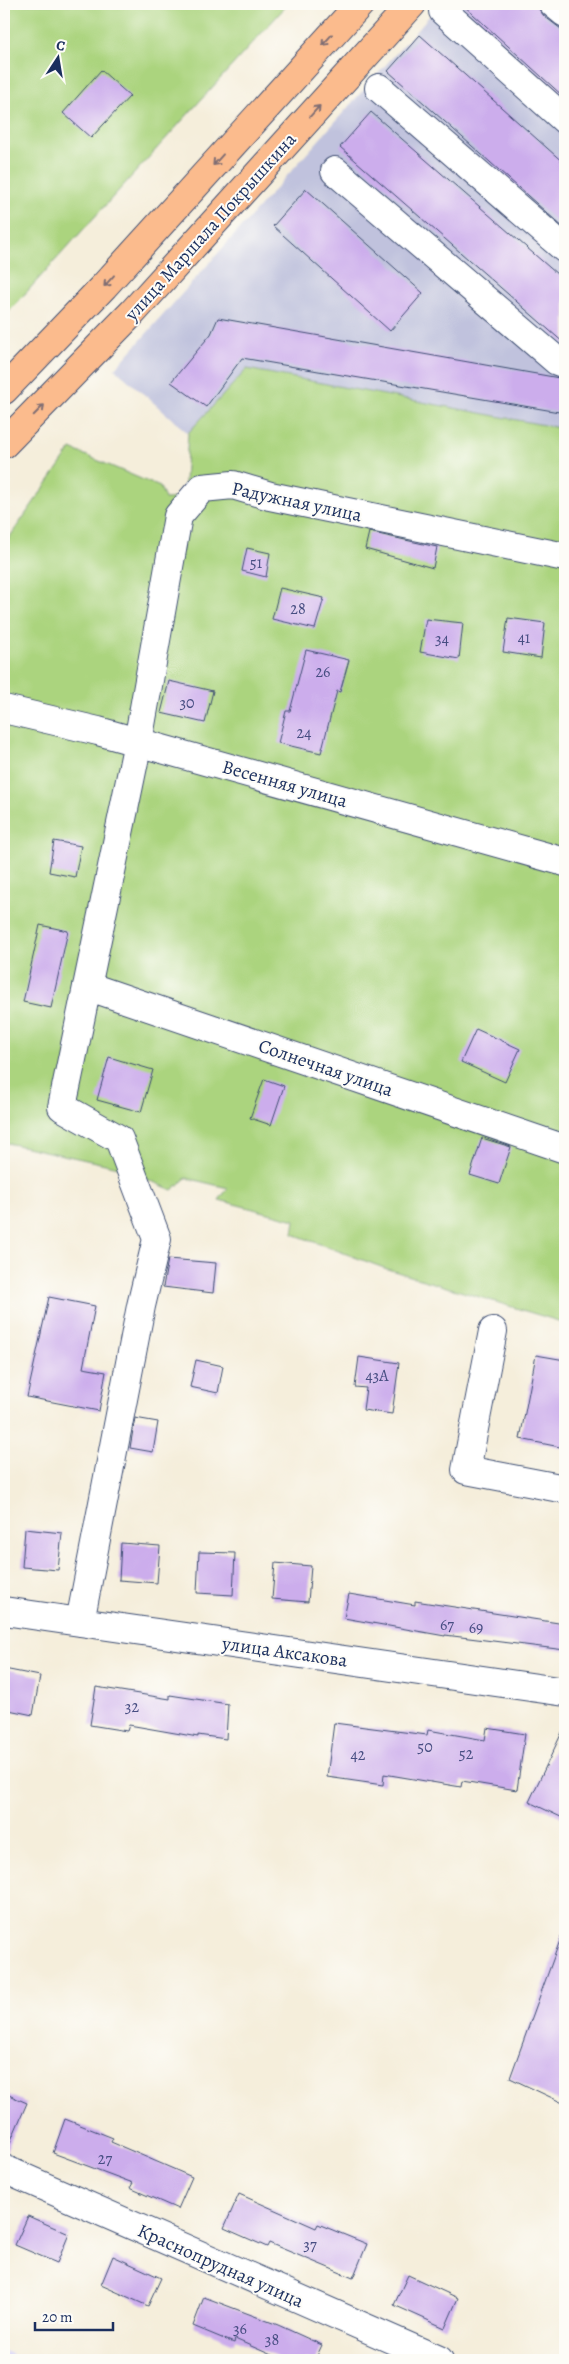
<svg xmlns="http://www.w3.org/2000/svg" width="569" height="2364" font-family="Alegreya,serif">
<rect width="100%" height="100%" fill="#fdfcf7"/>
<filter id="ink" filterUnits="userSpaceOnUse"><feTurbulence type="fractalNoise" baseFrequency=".02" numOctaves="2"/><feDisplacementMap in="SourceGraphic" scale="10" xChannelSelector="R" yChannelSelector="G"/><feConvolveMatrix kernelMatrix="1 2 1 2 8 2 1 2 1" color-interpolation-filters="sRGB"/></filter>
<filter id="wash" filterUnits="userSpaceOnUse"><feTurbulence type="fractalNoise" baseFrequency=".0096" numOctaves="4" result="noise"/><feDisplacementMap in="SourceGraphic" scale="20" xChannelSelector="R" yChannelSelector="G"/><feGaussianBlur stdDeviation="1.12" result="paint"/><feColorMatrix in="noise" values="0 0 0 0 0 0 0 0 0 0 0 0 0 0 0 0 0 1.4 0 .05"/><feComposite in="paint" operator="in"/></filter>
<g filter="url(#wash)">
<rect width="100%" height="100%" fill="#f5eedb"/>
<path fill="#d9d6f7" d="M4 2351 26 2360H4Z"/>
<path fill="#c0c2dd" d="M440 4H565V429L247 369 188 433 115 369Z"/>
<path fill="#abd47e" stroke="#63826e" d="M4 4H288L4 317Z
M247 369 565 429V1323L384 1268 293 1234 295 1220 219 1200 228 1188 186 1178 172 1190 119 1167 7 1143 4 1137V545L71 449 160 487 165 499 184 498 188 433Z"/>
<g id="blocks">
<path fill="#ccadec" d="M462 4H535L544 16 565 32V98Z
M420 35 565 164V229L388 71Z
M101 70 130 96 91 138 63 113Z
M371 112 565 281V344L340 147Z
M306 189 423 293 390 331 273 226Z
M218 318 565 379V413L242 358 206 407 171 382 211 334Z
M369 532 437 547 433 568 365 549Z
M247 548 270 553 266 577 242 571Z
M280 588 324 598 315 629 272 619Z
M508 618 545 623 541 658 503 652Z
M426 619 463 623 459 659 420 652Z
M306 650 349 660 340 692 337 691 321 753 278 743 286 711H290Z
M169 681 213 691 205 723 161 713Z
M54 841 81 846 75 877 49 872Z
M40 925 68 931 51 1008 23 1002Z
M476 1029 520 1049 505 1082 461 1062Z
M109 1057 153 1070 141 1112 97 1100Z
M264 1079 284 1086 271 1125 250 1118Z
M482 1138 511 1147 499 1184 470 1175Z
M168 1259 216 1263 213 1293 163 1287Z
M49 1297 95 1306 83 1368 106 1372 99 1411 27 1397Z
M536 1355 565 1360V1448L520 1439Z
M359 1357 399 1363 392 1414 363 1410 366 1388 355 1387Z
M196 1360 223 1366 218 1393 190 1387Z
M135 1418 158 1422 153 1452 130 1448Z
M25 1529 62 1533 58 1570 22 1567Z
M121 1543 160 1546 157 1583 119 1580Z
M199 1552 235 1553 233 1595 197 1593Z
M275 1563 311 1566 308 1602 272 1599Z
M349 1594 415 1605V1601L565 1624V1650L445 1635V1636L344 1618Z
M4 1669 40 1676 33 1715 4 1709Z
M96 1687 170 1699V1695L228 1704 226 1739 198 1735V1737L129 1725 127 1731 90 1725Z
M334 1723 427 1735 428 1730 485 1740 487 1728 525 1734 517 1790 462 1781 461 1787 384 1774 383 1785 327 1777Z
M565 1726V1819L529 1802Z
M563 1932H565V2104L510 2078Z
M4 2093 27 2103 5 2154H4Z
M65 2119 113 2138 111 2142 192 2177 178 2209 130 2188 133 2183 53 2153Z
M239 2194 316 2228 318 2224 367 2244 353 2278 269 2243 267 2247 224 2228Z
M28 2216 69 2234 57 2263 15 2245Z
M113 2256 161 2278 148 2306 101 2285Z
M408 2275 458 2298 445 2328 394 2305Z
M204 2297 278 2325 322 2345 315 2360H283L235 2339 234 2343 193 2326Z"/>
</g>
</g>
<g filter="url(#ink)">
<use href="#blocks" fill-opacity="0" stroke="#3c4c71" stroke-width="1"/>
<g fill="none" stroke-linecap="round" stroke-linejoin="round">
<g stroke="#3c4c71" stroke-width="30">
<path id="minor" d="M554 4 565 13
M443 11 565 120
M379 88 565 249
M335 171 557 361 565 364
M4 709 98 731 565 862
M87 986 565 1149
M493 1331 466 1470 565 1489
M4 1611 565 1692
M80 1622 141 1306 157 1239 119 1139 62 1107 138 742 178 516 202 488 233 485 270 496 565 557
M4 2169 439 2360"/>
</g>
<g stroke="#3c4c71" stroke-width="30">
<path id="major" d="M4 390 104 286 360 4
M4 444 133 312 412 4"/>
</g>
<use href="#minor" stroke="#fff" stroke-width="28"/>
<use href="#major" stroke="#fbbb8d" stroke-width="28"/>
</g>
<defs><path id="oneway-shaft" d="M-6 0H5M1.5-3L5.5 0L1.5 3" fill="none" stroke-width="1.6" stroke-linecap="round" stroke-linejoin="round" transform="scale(1.25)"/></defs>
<g stroke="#806e73">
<use href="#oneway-shaft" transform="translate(327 40) rotate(132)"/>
<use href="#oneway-shaft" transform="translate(315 111) rotate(-48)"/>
<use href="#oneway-shaft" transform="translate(218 160) rotate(132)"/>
<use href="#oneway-shaft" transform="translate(109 281) rotate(132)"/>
<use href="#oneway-shaft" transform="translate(39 410) rotate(-45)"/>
</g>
</g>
<g text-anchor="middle" stroke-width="4" stroke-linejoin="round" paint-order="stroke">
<g font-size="16" fill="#474e82">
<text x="256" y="568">51</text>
<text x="298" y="614">28</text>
<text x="524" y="643">41</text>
<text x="442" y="644">34</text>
<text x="323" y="677">26</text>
<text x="187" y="708">30</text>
<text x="304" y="738">24</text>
<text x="377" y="1381">43А</text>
<text x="447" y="1630">67</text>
<text x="476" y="1633">69</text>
<text x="132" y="1712">32</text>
<text x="425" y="1752">50</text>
<text x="466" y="1759">52</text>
<text x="358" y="1760">42</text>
<text x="105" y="2164">27</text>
<text x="310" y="2250">37</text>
<text x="240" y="2334">36</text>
<text x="272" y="2345">38</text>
</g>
<g font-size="19" fill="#1b2f5e" stroke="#fdfcf7">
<text transform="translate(210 226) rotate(-48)" y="7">улица Маршала Покрышкина</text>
<text transform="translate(297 501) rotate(12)" y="7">Радужная улица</text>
<text transform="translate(285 783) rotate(16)" y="7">Весенняя улица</text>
<text transform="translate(326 1067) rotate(19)" y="7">Солнечная улица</text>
<text transform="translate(285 1651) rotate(8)" y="7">улица Аксакова</text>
<text transform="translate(221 2265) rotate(24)" y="7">Краснопрудная улица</text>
</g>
</g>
<rect width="569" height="2364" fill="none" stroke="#fdfcf7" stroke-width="20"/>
<g transform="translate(58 58) rotate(12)" stroke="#fdfcf7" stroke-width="4" paint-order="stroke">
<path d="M0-4L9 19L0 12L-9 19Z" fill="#1b2f5e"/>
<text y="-8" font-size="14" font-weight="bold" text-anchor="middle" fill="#1b2f5e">С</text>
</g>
<path d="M35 2322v8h78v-8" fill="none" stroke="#1b2f5e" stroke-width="2.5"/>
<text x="42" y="2322" font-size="15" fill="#1b2f5e" stroke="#fdfcf7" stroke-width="4" paint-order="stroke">20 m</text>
</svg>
